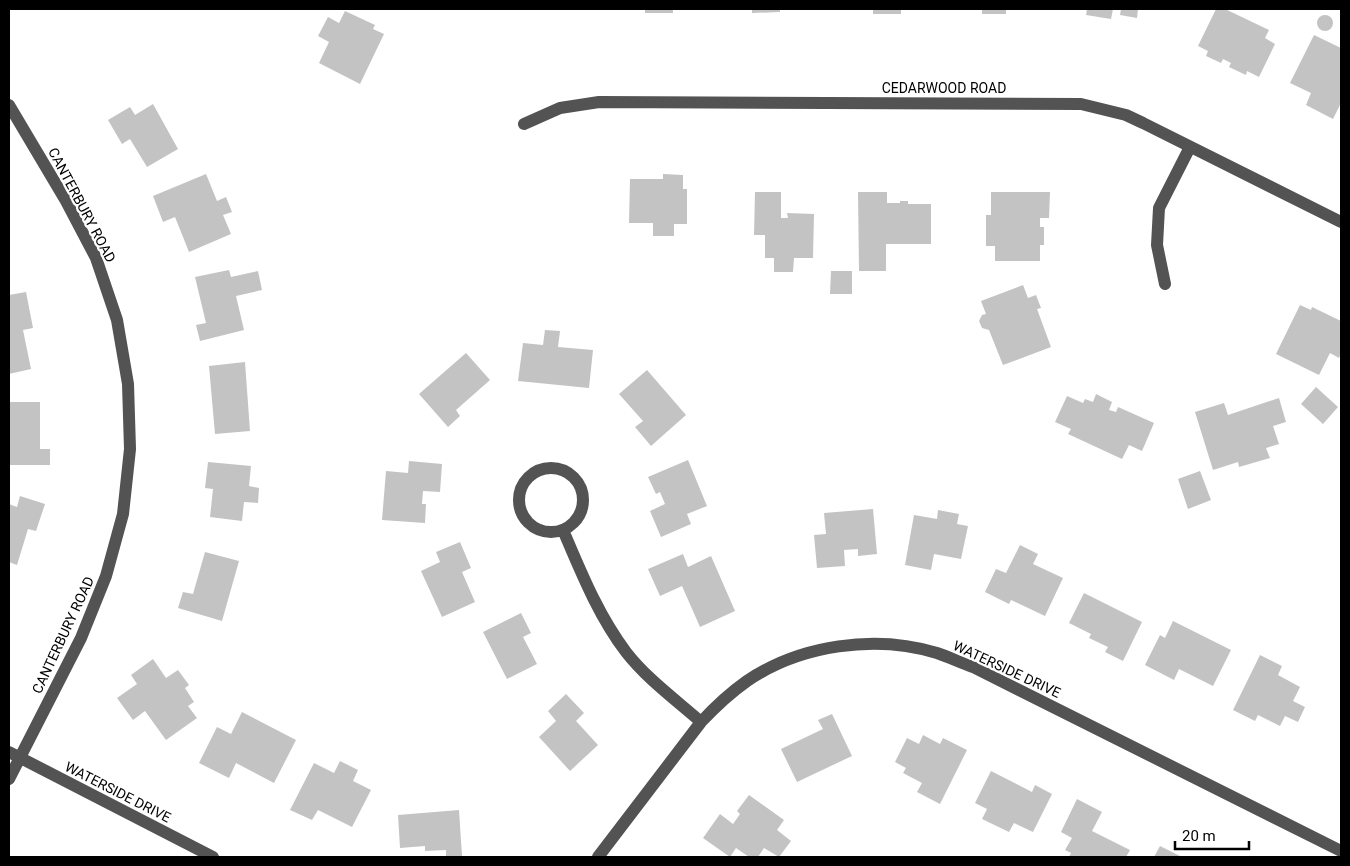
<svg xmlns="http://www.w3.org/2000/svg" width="1350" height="866" font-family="Roboto,sans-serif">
<rect width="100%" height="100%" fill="#fff"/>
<path fill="#c3c3c3" d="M645 9H673V13H645Z
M752 9H780V12L752 13Z
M873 9H901V14H873Z
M982 9H1006V14H982Z
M1087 9H1113L1111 19 1086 15Z
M1121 9H1138L1137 18 1120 15Z
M1216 9H1225L1269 30 1265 38 1275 44 1259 77 1247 71 1246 75 1229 67 1231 63 1223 59 1221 63 1206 56 1208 51 1198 46Z
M345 11 375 25 373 29 384 34 360 84 319 63 329 42 318 36 328 17 339 23Z
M1317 23a8 8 0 1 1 16 0a8 8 0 1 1-16 0Z
M1314 35 1341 48V103L1333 119 1306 105 1311 93 1290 83Z
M153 104 178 149 147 167 130 139 122 144 108 120 130 107 135 115Z
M206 174 217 201 226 197 232 212 223 215 231 234 189 252 175 217 163 222 153 196Z
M663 174 683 175V189H687V224H674V236H653V223H629L630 179H663Z
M755 192H781V218H788L787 213 814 214 813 258H794L793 272H774V258H765V235H754Z
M858 192H887V203H900V201H908V204H931V244H886V271H859Z
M991 192H1050L1049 218H1040V227H1044V245H1040V261H995V246H986V215H991Z
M229 270 231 277 258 271 262 290 236 296 244 330 200 341 196 325 206 323 195 277Z
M831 271H852V294H830Z
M1023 285 1028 298 1036 295 1041 308 1037 309 1051 347 1003 365 989 330 982 328 979 321 982 315 986 314 981 301Z
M26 292 33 328 23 330 31 369 9 374V295Z
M1300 305 1311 310 1312 307 1341 321V353L1339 358 1330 353 1319 375 1276 354Z
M545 330 560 331 558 347 593 350 589 388 518 381 523 343 543 345Z
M466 353 490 380 456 410 460 416 448 427 419 394Z
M245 362 250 431 215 434 209 366Z
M647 370 686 415 651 446 635 427 643 421 619 394Z
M1316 387 1338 407 1323 424 1301 404Z
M1096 394 1112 402 1109 410 1116 412 1118 407 1154 423 1142 451 1129 445 1122 459 1068 434 1071 429 1055 422 1067 396 1083 403 1085 399 1093 402Z
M1279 398 1286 422 1273 426 1279 444 1266 448 1270 458 1239 467 1238 462 1213 470 1195 412 1224 403 1228 415Z
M9 402H40V449H50V465H9Z
M688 460 707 506 687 514 691 524 661 537 650 511 665 504 660 492 656 494 648 477Z
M409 461 442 464 440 492 423 491 422 504H426L425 523 382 520 386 471 408 473Z
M208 462 251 466 249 486 259 488 258 503 244 502 242 521 210 517 213 489 205 488Z
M1200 471 1211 500 1188 509 1178 479Z
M20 496 45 504 36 531 28 529 17 565 9 562V504L17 507Z
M873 509 877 554 858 556V549L844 550 845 566 817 568 814 535 826 534 824 513Z
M938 510 959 514 957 524 968 526 961 559 934 554 931 570 905 565 914 515 937 519Z
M460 542 471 568 462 572 475 602 442 617 421 571 440 562 436 552Z
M1020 545 1038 554 1033 564 1063 578 1045 616 1011 600 1009 604 985 592 996 569 1006 573Z
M205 552 239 561 222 621 178 608 183 592 193 594Z
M683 554 688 567 711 556 735 611 700 627 682 586 660 596 648 569Z
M1084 593 1142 622 1123 661 1105 652 1108 647 1089 638 1091 634 1069 623Z
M521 613 531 633 523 637 537 664 507 679 483 632Z
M1173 621 1231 650 1213 686 1179 669 1174 680 1145 665 1160 635 1165 638Z
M1260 655 1282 666 1278 675 1300 687 1293 701 1305 707 1298 722 1285 716 1280 726 1258 715 1255 721 1233 710Z
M153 659 166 678 178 670 189 685 185 688 194 702 188 706 197 718 166 740 145 711 133 720 117 698 137 684 131 675Z
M566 694 584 713 576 721 598 745 570 771 539 737 556 721 548 711Z
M242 712 296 740 274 783 236 763 229 778 199 763 217 727 231 734Z
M832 714 852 756 797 782 781 749 823 729 818 720Z
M923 735 940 744 943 738 967 750 940 804 917 792 922 783 903 773 906 768 895 762 907 738 919 744Z
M340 761 358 770 353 781 371 790 352 827 318 810 312 820 290 810 314 763 334 773Z
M991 771 1032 792 1035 785 1052 794 1033 832 1014 823 1009 832 982 819 987 809 975 803Z
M749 795 784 820 777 830 791 841 779 857 764 848 758 857H749L736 848 730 857 703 838 720 814 733 824 740 814 737 811Z
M1077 799 1102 812 1092 831 1130 850 1126 857H1069L1071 853 1065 850 1072 838 1061 832Z
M459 810 462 856 446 857V850L425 851V846L400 848 398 815Z
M1160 846 1182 857H1154Z"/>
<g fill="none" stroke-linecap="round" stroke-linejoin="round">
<path stroke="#535353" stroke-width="12" d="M9 105 66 201 96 258 117 320 128 384 130 449 123 514 106 576 81 638 9 779
M524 124 560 108 599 102 1081 104 1126 115 1143 123 1341 222
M1165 284 1157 245 1159 208 1190 147
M519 500a32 32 0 1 1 64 0a32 32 0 1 1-64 0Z
M563 530C581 572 598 615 626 652 646 678 676 700 701 722
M9 752 213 857
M598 857 701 722C715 707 730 693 747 681 800 645 875 634 937 653 949 657 961 663 973 667L1341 851"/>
</g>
<g text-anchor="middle" stroke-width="4.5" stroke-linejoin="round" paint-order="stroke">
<g font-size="14" fill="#000" stroke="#fff">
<text x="944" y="93">CEDARWOOD ROAD</text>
<text transform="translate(82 205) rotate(62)" y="5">CANTERBURY ROAD</text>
<text transform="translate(63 635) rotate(-65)" y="5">CANTERBURY ROAD</text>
<text transform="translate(1007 669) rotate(25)" y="5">WATERSIDE DRIVE</text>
<text transform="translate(118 792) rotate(27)" y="5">WATERSIDE DRIVE</text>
</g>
</g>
<rect width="1350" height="866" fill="none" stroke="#000000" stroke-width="20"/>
<path d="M1175 841v8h74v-8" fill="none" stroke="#000000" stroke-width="2.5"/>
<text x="1182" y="841" font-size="15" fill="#000000" stroke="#ffffff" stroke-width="4" paint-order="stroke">20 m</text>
</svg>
